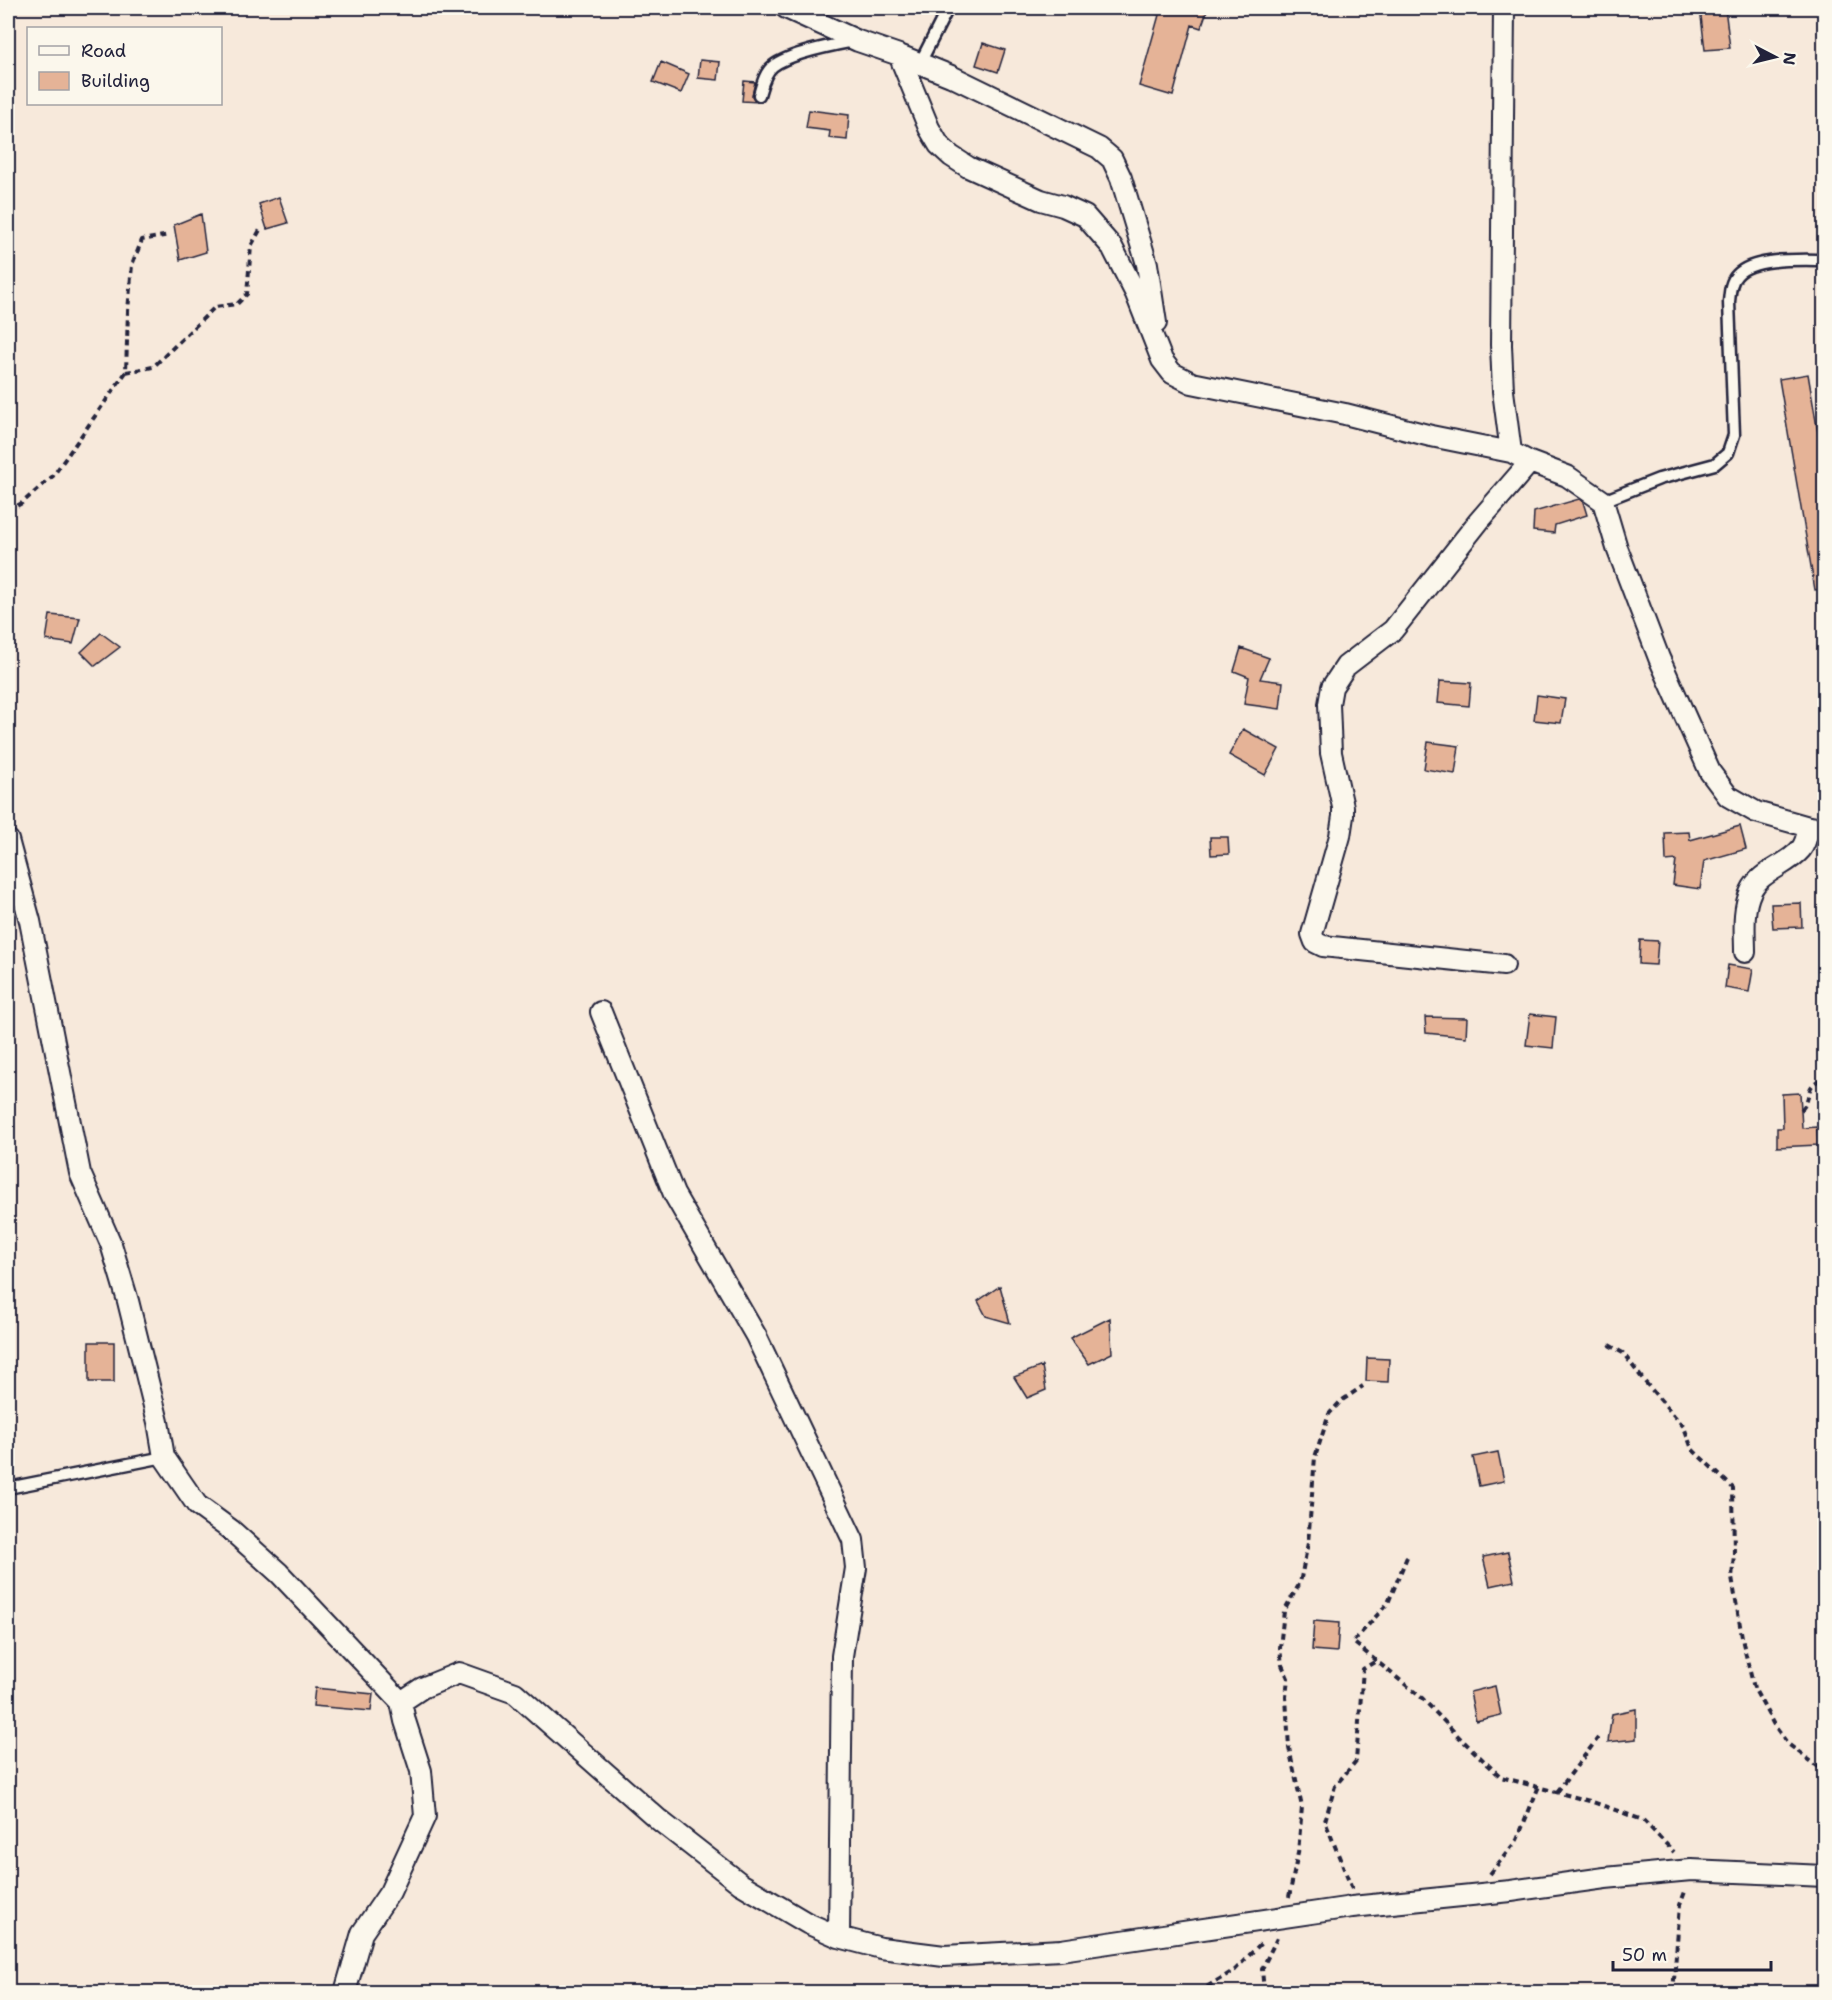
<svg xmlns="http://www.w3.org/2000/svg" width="1832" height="2000" font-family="'Shantell Sans',sans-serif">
<rect width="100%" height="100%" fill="#f7e9db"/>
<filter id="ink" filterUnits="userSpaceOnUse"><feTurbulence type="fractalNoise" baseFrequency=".0167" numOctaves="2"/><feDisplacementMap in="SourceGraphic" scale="12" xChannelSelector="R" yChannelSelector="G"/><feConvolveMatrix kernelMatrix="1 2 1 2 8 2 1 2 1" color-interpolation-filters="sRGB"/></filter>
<g filter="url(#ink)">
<path fill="#e5b397" stroke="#22223b" stroke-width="1.5" d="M1149 8H1208L1201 28 1192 25 1173 96 1139 86 1159 15 1148 11Z
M1700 8H1725L1730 48 1705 50Z
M983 43 1005 50 998 72 976 65Z
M700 60 720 62 718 80 698 78Z
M661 62 689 74 681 93 653 82Z
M744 81 755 82 752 96 758 102 742 101Z
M809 110 849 115 847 140 829 138 830 131 806 128Z
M279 197 288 223 267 229 259 204Z
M201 214 206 252 180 260 174 225Z
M1808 374 1824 468V589L1815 590 1779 379Z
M1579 499 1583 502 1587 515 1555 525 1554 533 1533 531 1534 512Z
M50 615 80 618 73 644 46 640Z
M101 633 120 647 95 666 81 652Z
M1241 648 1269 658 1260 679 1283 682 1280 709 1244 704 1249 677 1234 671Z
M1440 681 1471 683 1469 706 1438 703Z
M1537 695 1565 699 1561 723 1534 720Z
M1243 729 1279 749 1265 775 1229 755Z
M1428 742 1459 746 1455 774 1424 769Z
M1740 826 1746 849 1704 861 1700 889 1673 885 1676 860 1666 861 1665 833 1689 832 1690 840Z
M1210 837H1228L1229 854 1211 855Z
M1801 903 1802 927 1773 928 1771 904Z
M1640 940 1658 941 1656 965 1639 964Z
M1728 965 1753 969 1749 992 1725 988Z
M1530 1014 1556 1017 1553 1048 1526 1045Z
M1425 1017 1467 1018 1466 1037 1426 1033Z
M1800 1093 1802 1128 1817 1127 1818 1145 1777 1147V1128H1783L1782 1094Z
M1000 1286 1010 1323 986 1316 978 1301Z
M1110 1318 1112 1353 1089 1364 1070 1338Z
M89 1342H114V1382H89Z
M1367 1358 1389 1359 1388 1382 1366 1381Z
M1042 1366 1046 1390 1027 1398 1014 1377Z
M1498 1452 1504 1481 1479 1486 1473 1457Z
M1508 1552 1514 1581 1490 1586 1483 1557Z
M1314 1621 1339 1623 1337 1652 1312 1650Z
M1495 1686 1501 1715 1476 1721 1470 1692Z
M315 1688 373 1694 371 1711 313 1706Z
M1636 1709V1739L1608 1742 1612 1714Z"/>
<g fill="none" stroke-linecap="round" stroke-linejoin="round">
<g stroke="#22223b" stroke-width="15">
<path id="service" d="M920 63 948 8
M759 95C762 85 765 72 773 66 790 53 834 45 855 41
M1603 501 1659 479 1715 464 1728 453 1734 435 1729 302C1730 293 1730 282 1737 275 1753 257 1802 260 1824 260
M8 1488 164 1457"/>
</g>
<g stroke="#22223b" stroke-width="24">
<path id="minor" d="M786 8 858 41 899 55 929 128 939 145 951 156 968 167 1041 200 1063 206 1085 216 1112 247 1136 294 1162 360 1172 373 1192 383 1345 414 1431 436 1511 452 1530 462 1567 476 1603 501 1617 548 1659 658 1710 772 1728 796 1756 812 1809 827 1824 829
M1504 8 1501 345 1503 391 1511 452
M899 55 951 76 1099 148 1112 159 1121 178 1147 264 1156 323
M8 840 30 921 80 1173 111 1244 128 1301 158 1422 164 1457 197 1505 231 1530 279 1573 401 1702 405 1721 421 1771 425 1816 390 1892 362 1933 345 1992
M1745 952C1745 932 1742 910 1751 891 1760 871 1787 866 1801 849 1806 843 1807 835 1809 827
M1504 965 1323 946 1315 942 1312 934 1340 836 1343 816V807L1331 753 1329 704 1332 687 1346 666 1393 630 1479 521 1530 462
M601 1012 674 1194 756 1336 853 1540 856 1568 842 1656 839 1937
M401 1702 422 1688 459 1673 515 1693 659 1820 741 1884 807 1923 839 1937 881 1948 944 1956 1061 1950 1352 1907 1511 1891 1605 1878 1691 1870 1824 1876"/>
</g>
<path stroke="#22223b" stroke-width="4" stroke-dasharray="6 4.5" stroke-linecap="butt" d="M126 372 153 367 215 307 237 304 247 294 251 246 260 230
M8 511 22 503 53 476 126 372 128 311 132 265 142 240 169 235
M1801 1110C1813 1099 1803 1084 1824 1079
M1609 1345 1623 1353 1645 1382 1684 1427 1692 1449 1733 1488 1734 1554 1732 1578 1743 1643 1754 1688 1774 1725 1788 1744 1824 1771
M1407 1557 1388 1603 1353 1642 1422 1698 1459 1737 1501 1777 1593 1802 1643 1820 1674 1852
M1557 1792 1598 1738
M1490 1874 1517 1840 1539 1786
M1352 1889 1325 1821 1335 1786 1356 1761 1363 1669 1376 1661
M1289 1897 1298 1853 1302 1807 1289 1748 1286 1697 1288 1678 1282 1665 1280 1648 1284 1611 1300 1583 1308 1543 1315 1457 1329 1414 1341 1401 1363 1386
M1198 1992 1235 1970 1263 1941
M1264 1992 1262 1969 1277 1938
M1673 1992 1680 1905 1686 1889"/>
<use href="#service" stroke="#fbf7ec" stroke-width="10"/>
<use href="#minor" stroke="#fbf7ec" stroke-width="20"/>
</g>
</g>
<rect width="1832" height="2000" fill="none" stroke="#fbf7ec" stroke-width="30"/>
<rect x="15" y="15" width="1802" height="1970" fill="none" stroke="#22223b" stroke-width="2" filter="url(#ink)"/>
<rect x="27" y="27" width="195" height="78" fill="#fbf7ec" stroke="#a4a2a5" stroke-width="1.5"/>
<rect x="39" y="46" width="30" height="9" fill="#fbf7ec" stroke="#a4a2a5" stroke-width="1.5"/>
<text x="81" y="57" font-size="18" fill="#22223b">Road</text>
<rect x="39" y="72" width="30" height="18" fill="#e5b397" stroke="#a4a2a5" stroke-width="1.5"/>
<text x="81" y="87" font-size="18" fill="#22223b">Building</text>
<g transform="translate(1775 57) rotate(97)" stroke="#fbf7ec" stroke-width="4.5" paint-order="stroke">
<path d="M0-4.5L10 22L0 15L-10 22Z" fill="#22223b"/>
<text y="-9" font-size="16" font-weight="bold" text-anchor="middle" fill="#22223b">N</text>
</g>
<path d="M1613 1961v9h158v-9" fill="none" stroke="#22223b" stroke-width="3"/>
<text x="1622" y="1961" font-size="18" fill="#22223b" stroke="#fbf7ec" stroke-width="4.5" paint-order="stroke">50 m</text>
</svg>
